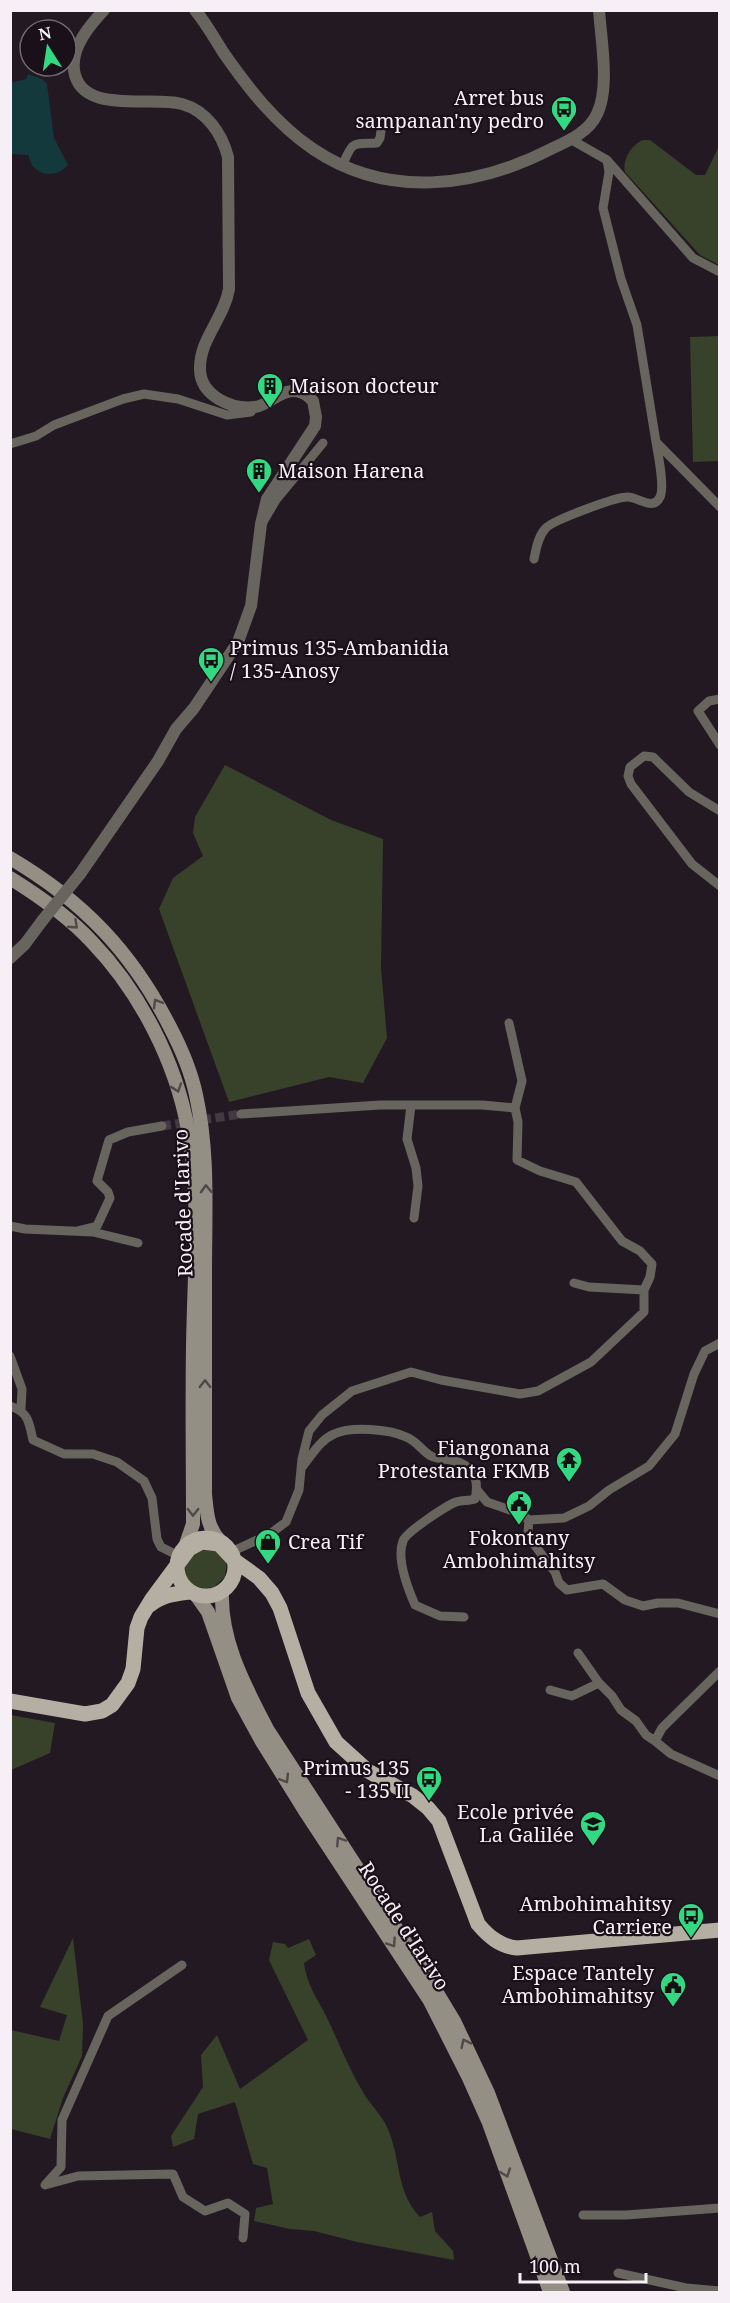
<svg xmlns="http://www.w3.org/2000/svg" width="730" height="2303" font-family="'Noto Serif',serif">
<rect width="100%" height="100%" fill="#221922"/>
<path fill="#38422b" d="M643 140H650L696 175H705L719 146V265L700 255 625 172C622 160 632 144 643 140Z
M719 336V461L693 462 690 337Z
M225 765 331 820 383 839 381 968 387 1038 363 1083 329 1077 229 1102 159 909 173 878 203 856 193 833 195 817Z
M213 1547 227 1561 225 1577 214 1587C198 1591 186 1584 184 1568L189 1553Z
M10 1715 55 1723 50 1753 11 1770Z
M73 1938 83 2024 82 2056 63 2098 50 2139 11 2129V2030L59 2041 67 2015 40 2007Z
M309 1939 316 1955 304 1963C308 1989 319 2000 329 2022 341 2048 351 2073 366 2097 372 2106 380 2114 385 2123 402 2155 394 2190 420 2217L432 2212 435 2231 453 2251 454 2260 357 2242 314 2231 290 2229 254 2221 256 2208 273 2204 267 2168 253 2164 235 2102 198 2114 194 2139 173 2147 171 2136 203 2087 201 2055 217 2035 240 2089 308 2040 269 1960 273 1942 285 1944 288 1948Z"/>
<path fill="#14393d" d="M28 74 42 79 47 84 54 138 68 165C58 176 42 178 32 165 30 162 30 158 28 155L11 154V80L14 82 26 79Z"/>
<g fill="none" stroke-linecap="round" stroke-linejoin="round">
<path stroke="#423942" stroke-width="9" stroke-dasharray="9 4.5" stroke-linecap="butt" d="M162 1126 241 1114"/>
<path stroke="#68655f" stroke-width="9" d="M570 139 607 160 693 258 720 272
M607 160 609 172 603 208 621 279 637 325 656 442 720 507
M343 164C353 140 353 144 377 143L380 138 381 131
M10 444 36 436 54 425 123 399 144 394 178 399 227 415 251 412 253 409
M263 522 276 500 323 443
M534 559C536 549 538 537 545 529 550 521 616 497 627 497 637 496 653 512 660 497 665 487 658 454 656 442
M720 699 709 701 698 711 720 745
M720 811 689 792 653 757 644 756 630 767 628 776 631 784 692 864 720 886
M509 1023 522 1081 515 1108
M411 1105 407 1139 416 1168 418 1186 414 1218
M241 1114 380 1105H482L515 1108 518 1122 517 1160 540 1171 576 1182 622 1241 640 1251 652 1264 650 1277 644 1290
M10 1226 25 1229 93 1232 138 1243
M77 1231 97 1226 110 1198 108 1192 97 1181 109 1140 128 1132 162 1126
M720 1343 705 1351 694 1374 675 1434 649 1466 609 1490 589 1506 564 1518 529 1520 528 1532 533 1543 555 1572 559 1583 567 1590 603 1584 625 1600 643 1606 658 1603H678L720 1614
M10 1356 22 1389 21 1409
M10 1406C29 1412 29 1423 33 1440L64 1454H93L117 1462 144 1481 152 1498 157 1539 161 1547 179 1556
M302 1467C312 1455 320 1440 334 1434 351 1426 389 1429 406 1437 417 1441 422 1451 431 1456 436 1459 444 1459 450 1460 472 1464 480 1477 475 1499 469 1501 462 1500 456 1502 446 1506 406 1532 403 1541 396 1559 408 1589 415 1605L440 1616 464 1617
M477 1490 487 1502 519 1513 529 1520
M231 1552 270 1534 286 1522 299 1490 302 1459 309 1431 322 1415 352 1391 411 1372 441 1380 520 1394 538 1391 591 1362 644 1312V1290L589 1287 574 1283
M578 1653 599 1683
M720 1671 662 1728 655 1741 671 1754 720 1776
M550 1690 572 1696 599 1683 612 1696 621 1710 636 1721 646 1735 655 1741
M182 1965 108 2016 62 2120 61 2167 45 2185 78 2176 173 2174 183 2197 205 2211 228 2203 245 2214 243 2238
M583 2215H626L720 2208
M618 2273 686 2288 720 2291"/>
<path stroke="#68655f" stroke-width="12" d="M195 10C206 23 214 38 223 52 248 88 276 124 313 149 387 199 475 188 551 149 568 141 589 132 597 114 610 88 601 39 599 10
M80 874 158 761 176 729 194 708 238 642 251 606 261 524 267 499 315 426 316 417 313 401C308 395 301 391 293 391 279 391 269 405 255 407 232 410 201 396 200 370 199 339 224 319 229 289L228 157C222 134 207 111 182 104 152 95 80 116 74 70 71 47 90 25 104 10
M10 958 25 944 42 921"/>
<path stroke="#938f85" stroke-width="14" d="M10 858C83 901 132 952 170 1027 181 1048 191 1071 196 1095 209 1153 205 1212 205 1271 205 1345 205 1419 205 1494 207 1513 207 1528 221 1542
M10 878C39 896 69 917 92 942 140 992 176 1062 188 1130 201 1201 194 1275 193 1347 192 1406 193 1465 193 1524L185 1547
M222 1592C220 1641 245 1686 267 1729L422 1968 454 2021 488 2093 563 2292
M196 1595 208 1612 238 1698 261 1740 307 1814 430 2001 468 2076 489 2123 550 2292"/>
<path stroke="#b5afa3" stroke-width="15" d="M177 1567a29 29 0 1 1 58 0a29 29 0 1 1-58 0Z
M150 1605C162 1595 174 1594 190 1592
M10 1701 85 1714 102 1711 112 1705 128 1683 133 1669 137 1628 141 1617 152 1599 189 1549 202 1542 219 1544 234 1560 259 1578 272 1593 280 1608 308 1693 336 1742 368 1771 413 1796 428 1808 439 1821 478 1924C489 1937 500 1946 517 1948L720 1930"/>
<path stroke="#68655f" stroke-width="12" d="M42 921 80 874"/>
</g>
<defs><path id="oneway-chevron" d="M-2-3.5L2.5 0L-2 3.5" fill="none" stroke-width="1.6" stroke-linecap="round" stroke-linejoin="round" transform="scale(1.5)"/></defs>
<g stroke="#50494a">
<use href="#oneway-chevron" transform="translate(74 925) rotate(43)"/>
<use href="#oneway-chevron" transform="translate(157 1003) rotate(-121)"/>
<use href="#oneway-chevron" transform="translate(177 1088) rotate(71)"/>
<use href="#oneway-chevron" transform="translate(206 1189) rotate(-92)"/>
<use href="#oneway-chevron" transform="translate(205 1384) rotate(-90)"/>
<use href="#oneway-chevron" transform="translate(193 1512) rotate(90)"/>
<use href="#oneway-chevron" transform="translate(285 1779) rotate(58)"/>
<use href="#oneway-chevron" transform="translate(340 1841) rotate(-123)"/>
<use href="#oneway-chevron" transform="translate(392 1943) rotate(56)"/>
<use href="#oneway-chevron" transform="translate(465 2043) rotate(-116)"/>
<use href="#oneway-chevron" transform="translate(506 2173) rotate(70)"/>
</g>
<defs>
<g id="bus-pin" transform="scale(1.35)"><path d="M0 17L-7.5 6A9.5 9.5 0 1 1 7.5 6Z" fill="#33d882" stroke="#191019"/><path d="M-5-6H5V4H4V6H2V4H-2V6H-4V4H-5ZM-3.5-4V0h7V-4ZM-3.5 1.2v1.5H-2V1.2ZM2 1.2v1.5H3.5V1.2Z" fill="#111"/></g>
<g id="building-pin" transform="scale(1.35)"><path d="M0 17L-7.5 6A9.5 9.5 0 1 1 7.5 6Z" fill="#33d882" stroke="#191019"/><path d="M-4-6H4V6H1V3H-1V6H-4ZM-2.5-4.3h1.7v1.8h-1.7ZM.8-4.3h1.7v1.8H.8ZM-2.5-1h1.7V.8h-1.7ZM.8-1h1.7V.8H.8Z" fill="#111"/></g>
<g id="temple-pin" transform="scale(1.35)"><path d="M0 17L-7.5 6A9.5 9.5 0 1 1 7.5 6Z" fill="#33d882" stroke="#191019"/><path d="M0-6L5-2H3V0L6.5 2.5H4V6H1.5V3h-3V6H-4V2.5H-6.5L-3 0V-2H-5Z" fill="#111"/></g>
<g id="civic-pin" transform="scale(1.35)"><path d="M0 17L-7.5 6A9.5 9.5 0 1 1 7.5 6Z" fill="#33d882" stroke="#191019"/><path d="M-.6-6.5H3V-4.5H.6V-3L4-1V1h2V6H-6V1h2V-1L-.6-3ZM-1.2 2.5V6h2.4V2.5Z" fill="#111"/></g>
<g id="shop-pin" transform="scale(1.35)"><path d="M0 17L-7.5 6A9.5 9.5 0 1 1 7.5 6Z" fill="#33d882" stroke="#191019"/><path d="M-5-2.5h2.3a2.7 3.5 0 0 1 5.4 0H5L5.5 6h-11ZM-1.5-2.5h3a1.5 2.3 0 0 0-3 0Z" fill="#111"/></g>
<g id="school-pin" transform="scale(1.35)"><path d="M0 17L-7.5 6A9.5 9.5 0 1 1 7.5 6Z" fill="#33d882" stroke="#191019"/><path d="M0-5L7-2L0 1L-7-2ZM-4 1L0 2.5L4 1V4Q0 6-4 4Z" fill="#111"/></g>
</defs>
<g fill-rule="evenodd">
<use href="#bus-pin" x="564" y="109"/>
<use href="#building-pin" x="270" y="386"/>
<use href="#building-pin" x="259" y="471"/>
<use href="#bus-pin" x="211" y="660"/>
<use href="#temple-pin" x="569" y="1460"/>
<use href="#civic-pin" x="519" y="1503"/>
<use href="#shop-pin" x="268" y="1542"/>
<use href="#bus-pin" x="429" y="1779"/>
<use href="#school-pin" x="593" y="1824"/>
<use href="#bus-pin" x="691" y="1916"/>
<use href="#civic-pin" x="673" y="1985"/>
</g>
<g text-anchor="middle" stroke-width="4.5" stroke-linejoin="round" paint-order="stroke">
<g font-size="20" fill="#f6f0f6" stroke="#191019" text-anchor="end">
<text x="544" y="105">Arret bus<tspan x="544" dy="23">sampanan'ny pedro</tspan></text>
<text x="290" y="393" text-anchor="start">Maison docteur</text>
<text x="278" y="478" text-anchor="start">Maison Harena</text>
<text x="230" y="655" text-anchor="start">Primus 135-Ambanidia<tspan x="230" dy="23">/ 135-Anosy</tspan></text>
<text x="550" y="1455">Fiangonana<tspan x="550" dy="23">Protestanta FKMB</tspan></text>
<text x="519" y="1545" text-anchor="middle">Fokontany<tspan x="519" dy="23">Ambohimahitsy</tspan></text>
<text x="288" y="1549" text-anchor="start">Crea Tif</text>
<text x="410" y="1775">Primus 135<tspan x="410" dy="23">- 135 II</tspan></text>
<text x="574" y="1819">Ecole privée<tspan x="574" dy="23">La Galilée</tspan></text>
<text x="672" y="1911">Ambohimahitsy<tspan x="672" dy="23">Carriere</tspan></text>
<text x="654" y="1980">Espace Tantely<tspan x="654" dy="23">Ambohimahitsy</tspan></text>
</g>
<g font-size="20" fill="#f6f0f6" stroke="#191019">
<text transform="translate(183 1203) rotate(-92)" y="7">Rocade d'Iarivo</text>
<text transform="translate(404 1926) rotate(57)" y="7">Rocade d'Iarivo</text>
</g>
</g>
<rect width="730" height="2303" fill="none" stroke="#f6f0f6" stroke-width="24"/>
<g transform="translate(48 48) rotate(348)"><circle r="28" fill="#191019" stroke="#716a71" stroke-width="1.5"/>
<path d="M0-4.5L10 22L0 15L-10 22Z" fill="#33d882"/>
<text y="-9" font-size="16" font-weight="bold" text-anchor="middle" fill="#f6f0f6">N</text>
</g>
<path d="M520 2273v9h126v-9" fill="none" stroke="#f6f0f6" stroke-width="3"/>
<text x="529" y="2273" font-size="18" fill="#f6f0f6" stroke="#191019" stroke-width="4.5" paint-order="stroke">100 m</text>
</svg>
